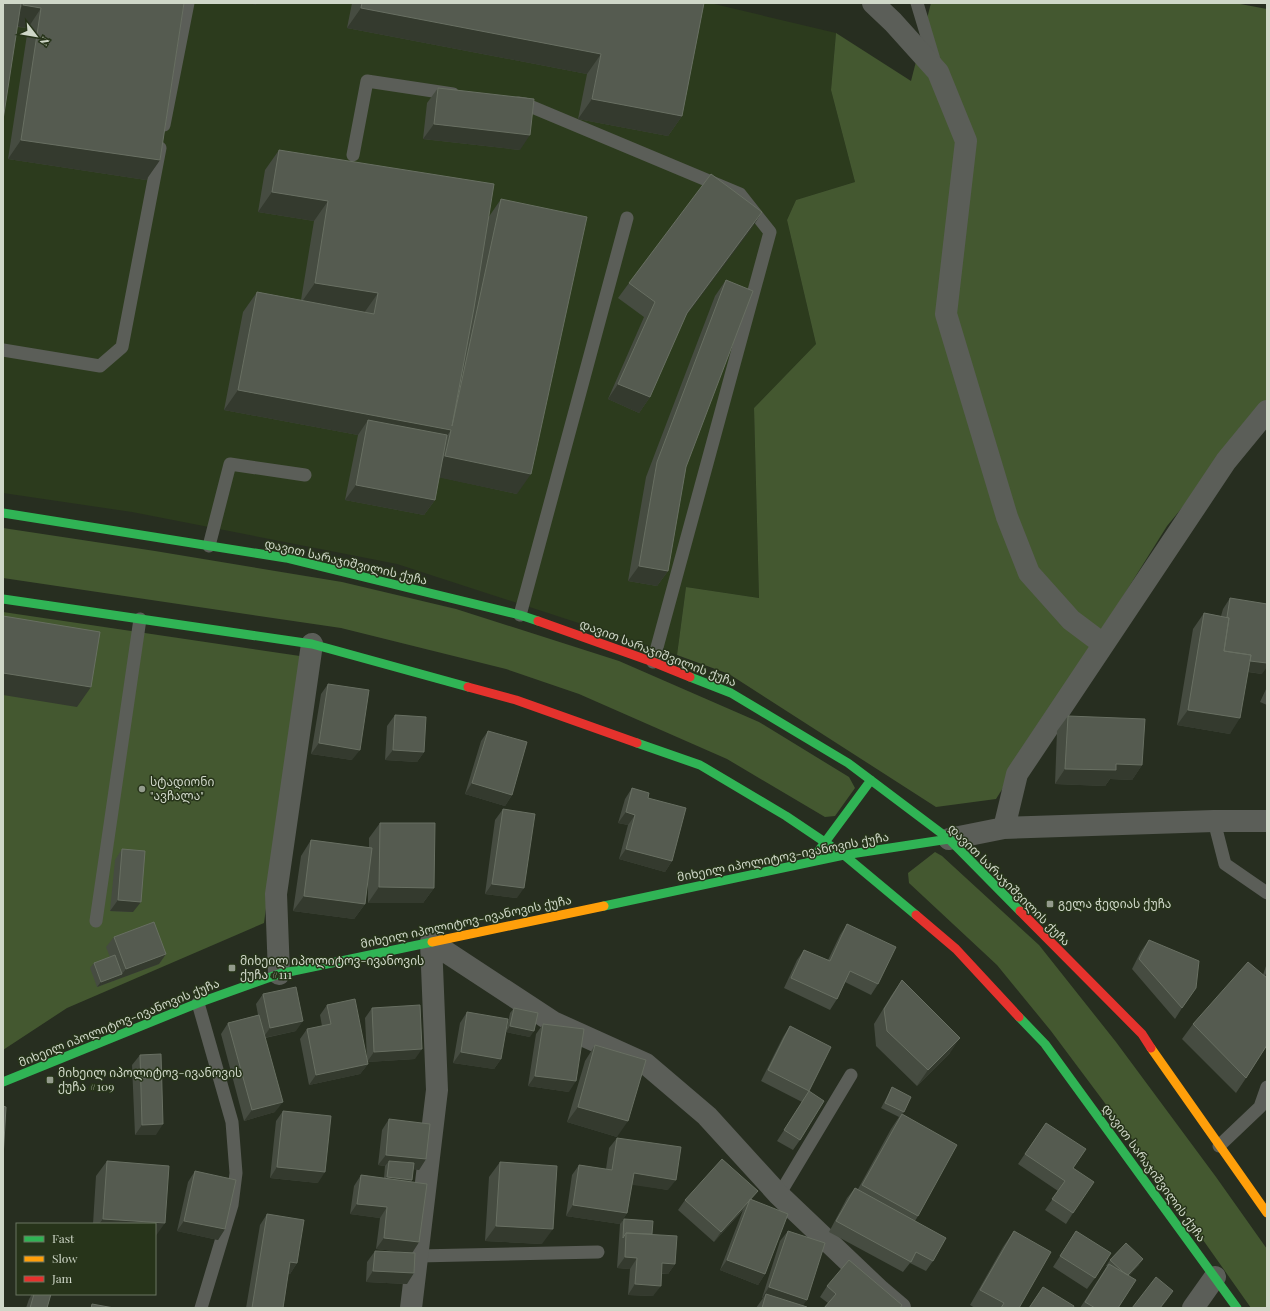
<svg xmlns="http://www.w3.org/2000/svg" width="1270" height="1311" font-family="'Playfair Display','Noto Sans Georgian',serif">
<rect width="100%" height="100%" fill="#272e20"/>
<path fill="#2c3b1d" d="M3 3H710L836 33 831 90 855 182 796 200 787 220 816 344 754 408 759 598 686 587 677 655 397 564 132 512 3 493Z"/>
<path fill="#445830" d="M931 3H1235L1267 9V404L1167 526 996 799 936 807 729 674 677 655 686 587 759 598 754 408 816 344 787 220 796 200 855 182 831 90 836 33 911 81Z
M3 528 155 551 342 582 456 609 619 661 759 722 849 777 855 788 835 816 825 817 727 759 579 694 506 669 341 628 3 578Z
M3 612 300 656 264 923 67 1008 3 1050Z
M935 852 942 856 1039 945 1116 1042 1216 1177 1267 1249V1308H1251L1134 1142 1051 1031 997 965 909 883 908 873Z"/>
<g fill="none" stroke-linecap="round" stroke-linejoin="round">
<path stroke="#5b5e58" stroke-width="13" d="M917 3 935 63
M518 103 525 104 740 194 770 232 653 662
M164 125 188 3
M353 155 367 81 453 94
M3 350 100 366 122 347 160 148
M209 546 230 464 305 475
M520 615 627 218
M1214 821 1225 864 1267 893
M96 921 140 619
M198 1003 232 1122 236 1173 232 1205 201 1308
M1219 1146 1260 1107 1267 1087
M779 1195 851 1075
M418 1256 598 1252"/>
<path stroke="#5b5e58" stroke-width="22" d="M873 3 893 22 938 72 966 141 946 314 1007 517 1029 573 1071 620 1103 644
M1004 828 1017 774 1226 461 1267 411
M949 839 1004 828 1214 821H1267
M431 942 553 1022 646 1064 707 1116 779 1195 880 1291 900 1308
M279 974 276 894 312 644
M411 1308 437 1090 431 942
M1193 1308 1215 1277"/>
<path stroke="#30b455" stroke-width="9" d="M3 513 286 558 520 615 538 621
M3 599 312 644 468 687
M690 677 731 693 848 763 949 839 1020 911
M637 743 700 765 786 816 844 855 916 915
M817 853 871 780
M604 906 844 855 949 839
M1019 1017 1045 1044 1237 1308
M3 1082 198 1003 279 974 432 942"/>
<path stroke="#ff9f0a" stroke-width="9" d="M432 942 604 906
M1151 1048 1267 1213"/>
<path stroke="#e5322d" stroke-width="9" d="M538 621 653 662 690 677
M468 687 516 700 637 743
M1020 911 1142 1034 1151 1048
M916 915 956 949 1019 1017"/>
</g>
<path fill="#464c41" d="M3 3H184L160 160 146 180 8 159 28 28 17 27Z
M352 3H704L682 116 668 136 578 119 587 74 347 28Z
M438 88 520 150 423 139 427 103Z
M279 150 488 218 501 199 517 494 439 477 435 500 424 515 345 500 358 435 224 410 243 312 257 292 301 300 314 221 258 212 265 170Z
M762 212 686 315 650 397 639 413 608 399 644 317 618 298 629 283Z
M726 280 686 467 668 571 657 586 628 581 646 477 715 296Z
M1230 598 1262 674 1248 672 1230 734 1177 725 1193 629 1204 613 1221 616 1223 609Z
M328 684 352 760 311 754 321 694Z
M1267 687V705L1260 702Z
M395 715 424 752 417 762 385 760 387 726Z
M1068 716 1142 765 1132 780 1110 779 1105 786 1055 784 1057 731Z
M488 731 512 795 505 806 465 794 481 741Z
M632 788 648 798 672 861 665 872 619 859 628 825 618 823 625 799Z
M503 809 517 898 485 894 495 820Z
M380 823 434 888 423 903H368V876L365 904 354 919 293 911 301 856 311 840 369 848V838Z
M122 849 133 912 110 911 115 860Z
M847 924 878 984 871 995 845 982 837 999 830 1010 784 988 797 960 804 950 828 960 840 935Z
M114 937 166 954 159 964 97 987 90 968 94 963 110 957 106 947Z
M1149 940 1182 1008 1175 1019 1132 969 1141 951Z
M1267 963V1045L1246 1078 1236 1093 1182 1039 1193 1024 1263 975Z
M902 980 950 1053 917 1086 876 1046 874 1024 891 996Z
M263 994 296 1031 265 1038 275 1112 244 1121 221 1034 228 1023 258 1015 256 1004Z
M327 1005 367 1059 365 1018 372 1008 415 1059 367 1062 368 1064 360 1074 309 1085 300 1039 307 1029 322 1026 320 1015Z
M514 1008 530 1037 506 1032 510 1013Z
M467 1012 501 1059 494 1069 453 1063 460 1023Z
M543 1024 569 1092 528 1086 536 1034Z
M790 1026 809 1091 800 1140 793 1150 777 1141 802 1102 761 1081 783 1037Z
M595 1045 617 1137 567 1122 585 1061Z
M140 1055 156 1135H135L132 1065Z
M892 1087 904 1112 902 1114 918 1216 915 1221 933 1261 926 1271 910 1263 903 1272 829 1232 847 1198 855 1188 858 1189 891 1129 899 1117 881 1108 889 1093Z
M283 1111 318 1183 270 1178 276 1121Z
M389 1119 426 1159 419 1170 413 1169 411 1182 419 1242 412 1253 376 1249 380 1218 350 1214 354 1186 361 1175 384 1178 385 1166 378 1165 382 1130Z
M1046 1123 1073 1168V1213L1066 1224 1045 1210 1058 1191 1018 1164Z
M617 1138 668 1190 632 1184 627 1213 620 1224 566 1216 572 1175 579 1165 606 1169 609 1148Z
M107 1161 155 1224H93L96 1176Z
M500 1162 542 1244 485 1241 489 1177Z
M195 1171 225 1229 218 1240 177 1231 188 1182Z
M685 1200H751L765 1274 758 1285 720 1270 743 1210 714 1242 678 1210Z
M267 1214 297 1263 290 1274 288 1273 283 1308H246L260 1225Z
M624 1219 652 1234 675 1264 668 1274H661L653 1296 628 1295 630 1269 617 1268 620 1224Z
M788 1231 803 1305 807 1308H756L763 1298H762L780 1241Z
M1014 1231 1019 1308H975L970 1305 1003 1247Z
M1076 1231 1095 1278 1087 1289 1053 1267Z
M375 1251 407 1284 366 1282 367 1262Z
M1110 1260 1139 1265 1129 1276 1118 1308H1080L1107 1266H1106Z
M827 1286 900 1308 828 1303 820 1297Z
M32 1294H51L47 1308H26L29 1299Z"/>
<path fill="#343a2e" d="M249 3H257L256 5Z
M23 5 41 8 28 28 9 25Z
M361 8 601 54 587 74 347 28Z
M592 99 682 116 668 136 578 119Z
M434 124 530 135 520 150 423 139Z
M21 140 160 160 146 180 8 159Z
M272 192 328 201 314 221 258 212Z
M762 212 752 228 677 328 687 313Z
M315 283 378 293 364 313 301 303Z
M618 384 650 397 639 413 608 399Z
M238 390 451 430 437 450 368 420 358 435 224 410Z
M445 456 531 474 517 494 432 476Z
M356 485 435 500 424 515 345 500Z
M639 566 668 571 657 586 628 581Z
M1220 656 1267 663V667L1262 674 1213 666Z
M3 673 91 687 77 707 3 695Z
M1188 710 1240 718 1230 734 1177 725Z
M319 743 360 750 352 760 311 754Z
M393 750 424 752 417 762 385 760Z
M1116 764 1142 765 1132 780 1110 779 1105 786 1055 784 1065 769Z
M472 783 512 795 505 806 465 794Z
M626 812 635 815 628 825 618 823Z
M626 849 672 861 665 872 619 859Z
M492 884 524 888 517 898 485 894Z
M379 887 434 888 423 903H368Z
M304 896 365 904 354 919 293 911Z
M118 900 141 902 133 912 110 911Z
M166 954 159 964 97 987 101 982 122 974 126 969Z
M1267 972V985L1260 983Z
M303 1021 296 1031 263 1038 270 1028Z
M510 1026 534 1031 530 1037 506 1032Z
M960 1038 950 1053 917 1086 928 1070Z
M422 1049 415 1059 367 1062 374 1052Z
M461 1052 501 1059 494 1069 453 1063Z
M368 1064 360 1074 309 1085 316 1075Z
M535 1076 576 1081 569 1092 528 1086Z
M283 1102 275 1112 244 1121 252 1110Z
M578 1107 628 1121 617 1137 567 1122Z
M163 1124 156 1135H135L142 1125Z
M386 1155 426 1159 419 1170 388 1166 389 1161 385 1166 378 1165Z
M277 1167 325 1172 318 1183 270 1178Z
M634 1173 676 1180 668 1190 626 1184Z
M387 1177 412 1180 408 1185 383 1183Z
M749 1200 743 1209 714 1242 721 1232Z
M357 1204 387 1207 380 1218 350 1214Z
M573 1205 627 1213 620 1224 566 1216Z
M103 1219 165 1223 155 1237V1224H99Z
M184 1221 225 1229 218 1240 177 1231Z
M496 1226 553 1229 542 1244 485 1241Z
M384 1238 419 1242 412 1253 376 1249Z
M625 1257 637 1258 630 1269 617 1268Z
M1143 1259 1139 1265 1124 1281 1127 1276Z
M727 1260 765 1274 758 1285 720 1270Z
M290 1262 297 1263 290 1274 283 1273Z
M662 1263 675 1264 668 1274 655 1273Z
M373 1271 414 1273 407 1284 366 1282Z
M635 1284 661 1286 653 1296 628 1295Z
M769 1287 807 1300 801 1308 766 1294 763 1298H762Z
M1173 1291 1166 1302 1161 1308H1160Z"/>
<path fill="#555b50" stroke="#686f62" d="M3 3H21L3 120Z
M24 3H184L160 160 21 140 41 8 23 5Z
M362 3H704L682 116 592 99 601 54 361 8Z
M438 88 534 99 530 135 434 124Z
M279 150 494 184 474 308 452 426 501 199 587 217 531 474 445 456 451 430 238 390 257 292 374 314 378 293 315 283 328 201 272 192Z
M711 174 762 212 687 313 650 397 618 384 655 302 629 283Z
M726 280 753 291 686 467 668 571 639 566 657 462Z
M368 420 447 435 435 500 356 485Z
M1230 598 1267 604V663L1250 661 1251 655 1224 651 1229 618 1227 617Z
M1204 613 1229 618 1224 651 1251 655 1240 718 1188 710Z
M3 616 100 632 91 687 3 673Z
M328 684 369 690 360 750 319 743Z
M395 715 426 717 424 752 393 750Z
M1068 716 1145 719 1142 765 1116 764V770L1065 769Z
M488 731 527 742 512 795 472 783Z
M632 788 649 793 648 798 686 808 672 861 626 849 635 815 626 812Z
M503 809 535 814 524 888 492 884Z
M380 823H435L434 888 379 887Z
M311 840 372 848 365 904 304 896Z
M122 849 145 851 141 902 118 900Z
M154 922 166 954 126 969 114 937Z
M847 924 896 947 878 984 850 971 837 999 791 978 804 950 830 961Z
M1149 940 1199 961 1196 988 1182 1008 1139 959Z
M115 955 122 974 101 982 94 963Z
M1248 962 1267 978V1045L1246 1078 1193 1024Z
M902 980 960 1038 928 1070 887 1031 884 1009Z
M296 987 303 1021 270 1028 263 994Z
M355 999 368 1064 316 1075 307 1029 331 1024 327 1005Z
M420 1005 422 1049 374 1052 372 1008Z
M514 1008 538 1013 534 1031 510 1026Z
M467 1012 508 1019 501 1059 461 1052Z
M259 1015 283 1102 252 1110 228 1023Z
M543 1024 584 1029 576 1081 535 1076Z
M790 1026 831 1047 809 1091 768 1070Z
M595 1045 646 1060 628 1121 578 1107Z
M161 1054 163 1124 142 1125 140 1055Z
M892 1087 911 1097 904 1112 885 1103Z
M809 1091 824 1101 800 1140 784 1130Z
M3 1106 6 1107 3 1158Z
M283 1111 331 1116 325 1172 277 1167Z
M902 1114 957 1145 918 1216 862 1185Z
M389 1119 430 1124 426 1159 386 1155Z
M1046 1123 1086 1149 1073 1168 1094 1182 1073 1213 1052 1199 1065 1181 1025 1154Z
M617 1138 681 1147 676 1180 634 1173 627 1213 573 1205 579 1165 612 1170Z
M722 1159 758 1191 721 1232 685 1200Z
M107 1161 169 1166 165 1223 103 1219Z
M389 1161 414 1163 412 1180 387 1177Z
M500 1162 557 1166 553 1229 496 1226Z
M195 1171 236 1180 225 1229 184 1221Z
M361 1175 427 1184 419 1242 384 1238 387 1207 357 1204Z
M855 1188 946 1238 933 1261 916 1252 911 1262 836 1221Z
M750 1199 788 1214 765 1274 727 1260Z
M267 1214 304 1220 297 1263 290 1262 283 1308H252Z
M624 1219 653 1221 652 1234 626 1233 623 1238Z
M788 1231 825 1243 807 1300 769 1287Z
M1014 1231 1051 1252 1019 1308H1001L1004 1303 980 1290Z
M1076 1231 1111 1253 1095 1278 1060 1256Z
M626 1233 677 1236 675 1264 662 1263 661 1286 635 1284 637 1258 625 1257Z
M1126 1243 1143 1259 1128 1275 1123 1272 1110 1260Z
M375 1251 415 1253 414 1273 373 1271Z
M849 1260 902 1305 900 1308H824L836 1294 827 1286Z
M1109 1264 1136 1280 1118 1308H1095L1085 1302Z
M1156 1277 1173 1291 1160 1308H1132Z
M1043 1287 1074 1306 1073 1308H1029Z
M34 1294H51L47 1308H30Z
M766 1294 807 1307V1308H762Z
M92 1304 114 1308H91Z"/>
<g fill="#949c8d" stroke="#27341a" stroke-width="1.5">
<circle cx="142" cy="789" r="4"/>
<rect x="1046" y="900" width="8" height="8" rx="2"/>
<rect x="228" y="964" width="8" height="8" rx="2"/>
<rect x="46" y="1076" width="8" height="8" rx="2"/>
</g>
<g text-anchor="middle" stroke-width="3" stroke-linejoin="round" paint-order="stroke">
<g font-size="12" fill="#cfd7c8" stroke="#27341a">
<text transform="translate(346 562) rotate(13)" y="4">დავით სარაჯიშვილის ქუჩა</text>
<text transform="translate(658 653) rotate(21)" y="4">დავით სარაჯიშვილის ქუჩა</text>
<text transform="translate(783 857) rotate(-11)" y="4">მიხეილ იპოლიტოვ-ივანოვის ქუჩა</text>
<text transform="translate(1009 885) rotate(45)" y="4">დავით სარაჯიშვილის ქუჩა</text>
<text transform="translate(466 922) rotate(-12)" y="4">მიხეილ იპოლიტოვ-ივანოვის ქუჩა</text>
<text transform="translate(119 1023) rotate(-22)" y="4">მიხეილ იპოლიტოვ-ივანოვის ქუჩა</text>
<text transform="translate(1154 1173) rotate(54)" y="4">დავით სარაჯიშვილის ქუჩა</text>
</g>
<g font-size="12" fill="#cfd7c8" stroke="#27341a" text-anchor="start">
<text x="150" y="786">სტადიონი<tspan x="150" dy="14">"ავჩალა"</tspan></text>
<text x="1058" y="908">გელა ჭედიას ქუჩა</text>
<text x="240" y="965">მიხეილ იპოლიტოვ-ივანოვის<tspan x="240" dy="14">ქუჩა #111</tspan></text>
<text x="58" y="1077">მიხეილ იპოლიტოვ-ივანოვის<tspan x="58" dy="14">ქუჩა #109</tspan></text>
</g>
</g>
<rect width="1270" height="1311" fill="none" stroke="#cfd7c8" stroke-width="8"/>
<rect x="16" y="1223" width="140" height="72" fill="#27341a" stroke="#6a7560"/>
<rect x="24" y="1236" width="20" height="6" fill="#30b455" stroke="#6a7560"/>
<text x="52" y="1243" font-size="12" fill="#cfd7c8">Fast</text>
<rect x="24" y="1256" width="20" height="6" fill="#ff9f0a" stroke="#6a7560"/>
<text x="52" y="1263" font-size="12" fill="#cfd7c8">Slow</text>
<rect x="24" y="1276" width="20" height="6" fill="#e5322d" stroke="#6a7560"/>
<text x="52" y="1283" font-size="12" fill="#cfd7c8">Jam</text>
<g transform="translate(36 36) rotate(121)" stroke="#27341a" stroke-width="3" paint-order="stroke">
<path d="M0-3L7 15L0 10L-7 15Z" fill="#cfd7c8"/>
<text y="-6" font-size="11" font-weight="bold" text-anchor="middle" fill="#cfd7c8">N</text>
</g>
</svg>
